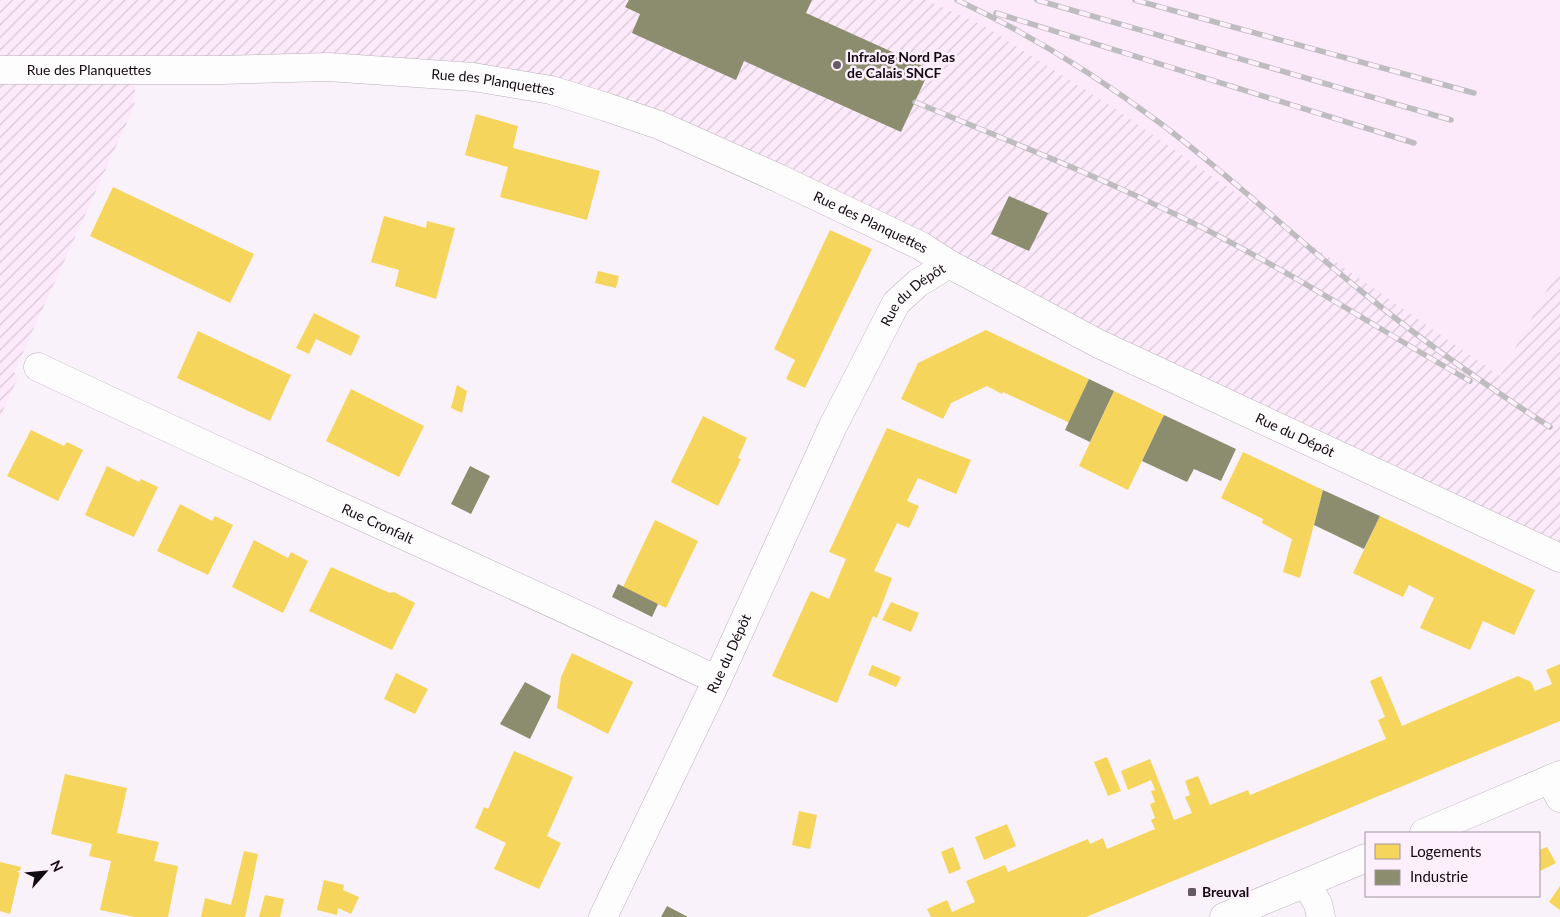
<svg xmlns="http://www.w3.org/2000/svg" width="1560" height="917" font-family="Lato,sans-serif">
<defs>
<pattern id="industrial-furrows" width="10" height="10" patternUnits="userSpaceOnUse" patternTransform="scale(1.25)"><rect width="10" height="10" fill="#fceafb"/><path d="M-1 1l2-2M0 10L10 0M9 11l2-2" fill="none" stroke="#d7c7d6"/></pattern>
</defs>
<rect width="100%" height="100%" fill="#faf2fa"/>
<path fill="#fceafb" d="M926 0H1560V266L1500 376 984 26Z"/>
<path fill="url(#industrial-furrows)" d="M0 0H926L984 26 1117 110 1500 376 1560 266V558L949 264 551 90 136 71 134 107 14 372 18 378 0 417Z"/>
<path fill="#f6d55c" d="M476 114 518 126 513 148 600 171 587 220 500 197 508 167 465 155Z
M113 187 254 254 230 303 90 236Z
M384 216 426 228 427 221 455 228 436 299 395 286 399 270 371 262Z
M830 230 872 249 805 388 786 379 795 360 774 349Z
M598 271 619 276 616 288 595 283Z
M314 313 360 336 351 356 316 339 309 354 296 348Z
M986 330 1089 379 1070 423 1003 392 1002 394 987 386 951 403 943 419 901 399 918 363Z
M198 331 291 375 270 421 177 378Z
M457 385 467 391 462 413 451 408Z
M351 389 424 426 399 477 326 441Z
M1114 391 1164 415 1128 490 1079 466Z
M703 416 747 438 738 458 741 459 718 506 671 482Z
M887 428 971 460 956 494 918 478 907 501 919 506 909 528 897 523 874 571 892 578 877 618 873 616 837 703 772 676 811 591 829 599 846 559 829 552Z
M31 430 64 446 67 442 83 450 58 501 7 476Z
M1243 452 1323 490 1300 578 1283 572 1292 539 1262 523 1263 519 1221 498Z
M107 466 139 482 141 479 158 487 134 537 85 515Z
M180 504 212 521 215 516 233 525 208 575 157 551Z
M1380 516 1535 590 1514 635 1483 621 1470 650 1420 628 1434 598 1409 585 1403 597 1353 573Z
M655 520 698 541 666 608 623 587Z
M254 540 288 558 291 552 308 561 283 613 232 587Z
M331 567 390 593 394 592 415 603 392 650 309 611Z
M891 602 919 613 911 632 882 620Z
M572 653 633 682 608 734 557 708 561 677Z
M1560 664V721L1086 917H931L927 909 947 900 952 912 975 902 966 881 1005 865 1008 872 1088 839 1090 844 1103 838 1107 849 1155 829 1151 820 1155 818 1150 804 1155 802 1151 791 1155 790 1151 780 1128 790 1121 771 1150 759 1174 820 1192 813 1185 797 1190 795 1185 781 1198 776 1210 805 1248 790 1250 795 1386 739 1378 720 1385 717 1370 681 1381 676 1402 726 1518 676 1531 682 1535 691 1552 684 1546 670Z
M872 665 901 677 896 687 868 675Z
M396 673 428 689 415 714 384 699Z
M514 751 573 777 547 836 561 843 539 889 494 869 506 843 475 828 484 807 488 809Z
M1107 757 1121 791 1108 796 1094 762Z
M65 774 127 788 117 833 159 842 154 861 178 866 168 917H134L100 910 111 861 89 856 92 844 51 834Z
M799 811 817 815 810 849 792 845Z
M1007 824 1016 846 984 860 975 837Z
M953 847 961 869 949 874 941 852Z
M1547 847 1556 863 1540 871 1539 850Z
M244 851 258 854 245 917H201L205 898 231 905Z
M0 862 21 867 10 914 0 911Z
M324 880 344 885 343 890 359 897 351 914 338 908 337 915 317 910Z
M1560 886V910L1549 902Z
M265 895 284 899 280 917H259Z"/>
<path fill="#8c8c6e" d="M629 0H812L806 13 930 69 901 132 744 61 736 80 632 33 640 14 625 7Z
M1009 196 1048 213 1029 251 991 234Z
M1089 379 1114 391 1090 442 1065 430Z
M1164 415 1236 449 1221 481 1194 469 1187 482 1142 461Z
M470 466 490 476 471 514 451 504Z
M1323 490 1380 516 1364 549 1314 525Z
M618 584 658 604 652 617 612 597Z
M525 682 551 696 530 739 500 724Z
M667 906 688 917H661Z"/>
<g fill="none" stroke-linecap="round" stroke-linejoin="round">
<g stroke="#bab1b9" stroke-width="29">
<g id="street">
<path id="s1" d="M38 367C263 474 492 573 717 680"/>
<path d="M1550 780 1560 798"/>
<path d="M1306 883 1318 904 1321 917"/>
<path id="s2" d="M603 917 717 680 833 426 896 303 918 283 949 264"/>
</g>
</g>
<g stroke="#bab1b9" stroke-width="29">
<g id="secondary">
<path id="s3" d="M0 70H222L328 67 473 77 551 90 606 107 659 125 778 178 921 246 949 264 1099 344 1560 558"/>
<path d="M1424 833 1560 775"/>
<path d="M1224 917 1366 858"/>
</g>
</g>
<use href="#street" stroke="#fefdfe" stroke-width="28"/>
<use href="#secondary" stroke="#fefdfe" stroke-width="28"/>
<g stroke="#bfbcbf" stroke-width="5.5">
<path id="rail" d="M957 0C1028 33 1097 76 1160 123 1232 177 1296 239 1366 295 1425 343 1487 386 1550 427
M1037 0 1451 120
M1135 0 1474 93
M996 13 1414 143
M915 102C1011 142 1108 180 1201 227 1294 274 1380 330 1470 381"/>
</g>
<use href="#rail" stroke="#feeffd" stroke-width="4" stroke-dasharray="11" stroke-linecap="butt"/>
</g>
<g fill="#635b63" stroke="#feeffd" stroke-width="2">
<circle cx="837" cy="65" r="5"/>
<rect x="1187" y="887" width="10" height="10" rx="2.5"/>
</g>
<g text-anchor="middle" stroke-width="5" stroke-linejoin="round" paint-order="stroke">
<g font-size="14" font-weight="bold" fill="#120911" stroke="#feeffd" text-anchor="start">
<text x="847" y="62">Infralog Nord Pas<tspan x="847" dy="16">de Calais SNCF</tspan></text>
<text x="1202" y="897">Breuval</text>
</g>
<g font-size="14" fill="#120911" stroke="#feeffd">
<text dy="5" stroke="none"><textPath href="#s3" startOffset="89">Rue des Planquettes</textPath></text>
<text dy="5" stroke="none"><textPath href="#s3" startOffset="494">Rue des Planquettes</textPath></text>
<text dy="5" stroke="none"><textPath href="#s3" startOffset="899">Rue des Planquettes</textPath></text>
<text dy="5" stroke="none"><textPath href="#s2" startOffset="698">Rue du Dépôt</textPath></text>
<text dy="5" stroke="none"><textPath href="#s3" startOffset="1374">Rue du Dépôt</textPath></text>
<text dy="5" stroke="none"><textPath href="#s1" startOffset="374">Rue Cronfalt</textPath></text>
<text dy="5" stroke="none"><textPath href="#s2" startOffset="292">Rue du Dépôt</textPath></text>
</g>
</g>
<rect x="1365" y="832" width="175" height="65" fill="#feeffd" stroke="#a0939f"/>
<rect x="1375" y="844" width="25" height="15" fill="#f6d55c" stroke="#a0939f"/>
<text x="1410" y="857" font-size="15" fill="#120911">Logements</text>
<rect x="1375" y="870" width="25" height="15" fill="#8c8c6e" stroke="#a0939f"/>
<text x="1410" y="882" font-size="15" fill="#120911">Industrie</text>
<g transform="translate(45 872) rotate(63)" stroke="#feeffd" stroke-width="4" paint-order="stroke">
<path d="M0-4L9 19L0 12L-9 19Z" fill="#120911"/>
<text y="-8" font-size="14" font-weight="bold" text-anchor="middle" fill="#120911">N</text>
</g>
</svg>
